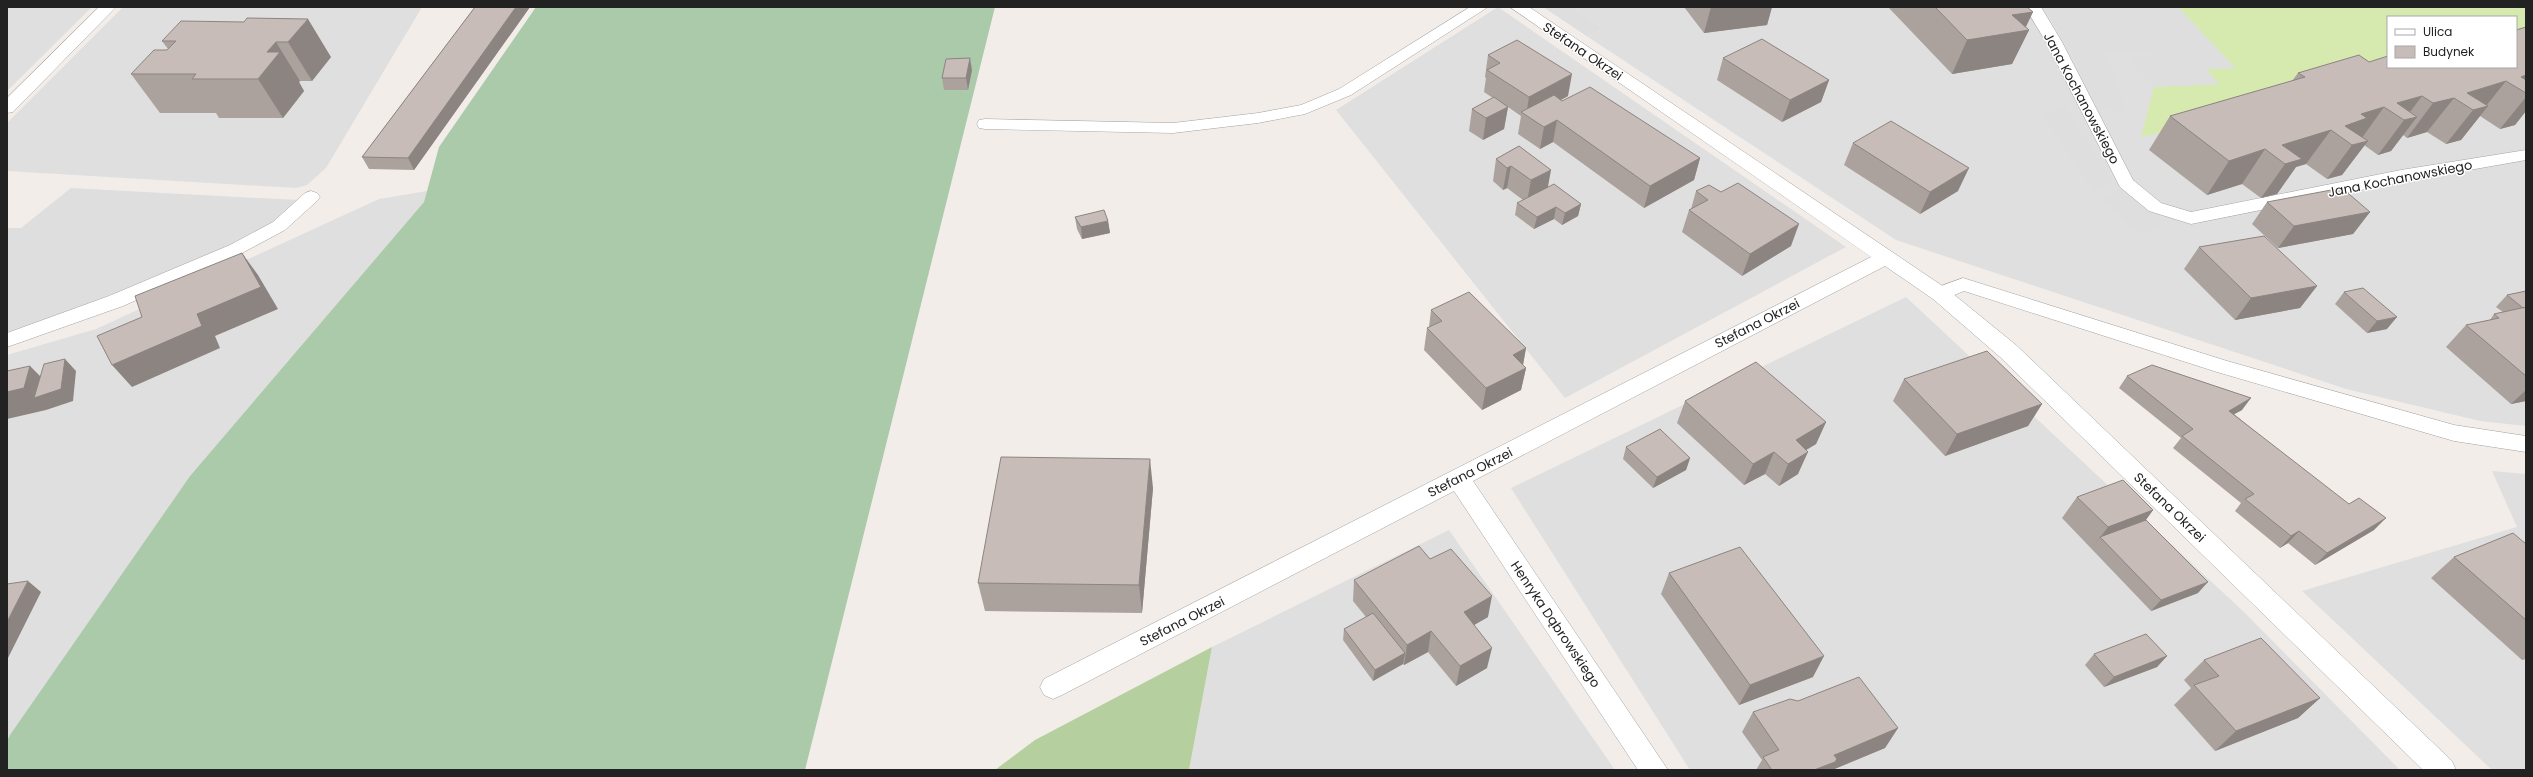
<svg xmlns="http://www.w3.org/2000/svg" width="2533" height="777" viewBox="0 0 2533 777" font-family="Poppins,sans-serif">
	<rect width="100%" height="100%" fill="#f2ede9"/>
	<path fill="#e0dfdf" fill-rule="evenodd" d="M7,7H92L7,91Z
		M123,7H422L326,168L307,185L296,188L7,171V123Z
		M1498,7L1846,247L1565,398L1336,110Z
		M1573,7H2526V426L2480,421L2346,389L1896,240L1588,37L1604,29ZM2388,17H2516V67H2388Z
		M427,191L424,202L190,476L7,741V355L96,329L379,199Z
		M1906,297L2244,612L2400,770H1690L1511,488Z
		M2492,471L2526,474V770H2492L2302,591L2517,527Z
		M1449,530L1615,770H1189L1212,647Z"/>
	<path fill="#d6eab0" d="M2178,7H2526V49L2516,51V17H2388V67H2446L2141,137L2154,87L2218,84L2206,69L2235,68Z"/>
	<path fill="#b5d09e" d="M1212,647L1189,770H995L1035,740Z"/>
	<path fill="#aacaaa" d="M536,7H995L805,770H7V741L10,735L190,476L424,202L439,147Z"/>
	<path fill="#dedede" d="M1543,7H1573L1604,29L1588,37Z
		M2044,7H2178L2235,68L2206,69L2219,84L2154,87L2129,57L2156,55L2147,51H2101L2113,70L2126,112L2093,108L2075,57Z
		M2064,106L2112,180L2094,192L2043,116Z
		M71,188L256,198L301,200L277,222L228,249L7,335V228H21Z
		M2122,188L2165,224L2141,234L2102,201Z"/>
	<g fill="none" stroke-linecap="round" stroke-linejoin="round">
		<g stroke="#a3a3a3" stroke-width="1">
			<path id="service" d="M1470,7H1488L1351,95L1305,114L1258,123L1173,133L985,129L979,128L977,124L979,120L985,119L1173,123L1258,113L1301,105L1339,89Z
				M2025,7H2041L2062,42L2133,180L2161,203L2191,212L2401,170L2526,150V160L2401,182L2191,224L2149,211L2120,187L2046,42Z
				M311,191L317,193L320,197L317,201L285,230L242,253L123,306L7,347V333L109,296L230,245L273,222L305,193Z
				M1963,278L2227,361L2454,425L2526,436V452L2454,441L2217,372L1964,291L1940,301L1933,299L1931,294L1933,289Z"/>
		</g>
		<g stroke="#a3a3a3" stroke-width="1">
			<path id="minor" d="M99,7H116L13,112L7,113V98Z
				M1510,7H1529L1947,289L2016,345L2452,761L2456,770H2423L2000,357L1933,299L1885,266L1473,481L1668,770H1638L1454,491L1062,695L1053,699L1044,695L1040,687L1044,679L1871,257Z"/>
		</g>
		<use href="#service" fill="#fff" fill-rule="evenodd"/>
		<use href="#minor" fill="#fff" fill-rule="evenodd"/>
	</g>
	<path fill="#aba29e" d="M475,7H530L414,170L369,169L362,157Z
		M1684,7H1772L1767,25L1704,33Z
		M1888,7H2027L2025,28L2029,30L2012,64L1952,74Z
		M244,22L331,57L312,81H300L299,82L304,91L283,118H219L216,113H160L131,74L167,50L168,49L162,41Z
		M2526,27V111L2515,125L2500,129L2480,116L2461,140L2446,144L2427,132L2407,138L2403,135L2391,151L2378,155L2364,145L2342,175L2327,179L2306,164L2296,167L2277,194L2261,198L2242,184L2207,195L2149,150L2170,116L2292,81L2298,73L2369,62L2388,67Z
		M1488,55L1568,96L1561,100L1562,101L1700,158L1694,180L1644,208L1553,142L1540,149L1518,134L1521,116L1508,107L1504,129L1483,140L1469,131L1472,109L1493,98L1484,92L1486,78L1485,77Z
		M1723,58L1829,80L1821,102L1782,122L1717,80Z
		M972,70L968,90H944L942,78Z
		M1853,143L1958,191L1920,214L1844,165Z
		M1519,146L1548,187L1581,204L1578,216L1562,225L1554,219L1534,229L1515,215L1517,203L1523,200L1507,188L1503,190L1493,181L1496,159Z
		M1696,191L1791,246L1742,276L1682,232L1689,210L1691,209Z
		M2267,202L2370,212L2353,234L2278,248L2252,224Z
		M1075,217L1108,221L1110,233L1082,239L1077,229Z
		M2199,247L2317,286L2300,308L2235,320L2184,269Z
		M2526,291V401L2511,404L2446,347L2466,325L2490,320L2494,314L2503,312L2496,307L2507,295Z
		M2344,292L2387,329L2367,333L2335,304Z
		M1431,310L1526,348L1523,365L1526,368L1521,390L1482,410L1424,350L1427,328L1429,327Z
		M2127,376L2242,410L2234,414L2374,530L2315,565L2288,543L2280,548L2235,511L2241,503L2173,448L2181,438L2119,388Z
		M1904,379L2042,404L2028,426L1945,456L1893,401Z
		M1685,401L1826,422L1816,444L1806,450L1798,474L1779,486L1765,474L1744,485L1677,423Z
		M1626,447L1690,458L1686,470L1653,488L1623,459Z
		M1153,488L1142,613L985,611L978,583Z
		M2077,497L2153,510L2146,520L2198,593L2151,611L2062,518Z
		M2526,544V659L2522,660L2431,578L2454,557Z
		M1669,573L1813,677L1739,705L1661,594Z
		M1354,580L1488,617L1474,625L1487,668L1456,686L1428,652L1404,665L1403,664L1373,681L1343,640L1344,629L1366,617L1353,601Z
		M2094,654L2167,656L2157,667L2104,687L2085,665Z
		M2204,660L2320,698L2298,718L2215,751L2174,705L2191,688L2184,680Z
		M1753,712L1898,728L1885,748L1832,770H1756L1762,760L1742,732Z"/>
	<path fill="#8b8481" d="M516,7H530L414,170L408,158Z
		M1711,7H1772L1767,25L1704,33Z
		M2033,12L2024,31L2029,30L2012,64L1952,74L1967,40L2012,15Z
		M308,19L331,57L312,81L288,42Z
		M276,42L300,81L299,82L304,91L283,118L258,79L267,52Z
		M970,58L972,70L968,90L966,78Z
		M1572,74L1568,96L1529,117L1526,115L1529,97Z
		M2526,75V90L2521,77Z
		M1829,80L1821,102L1782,122L1790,100Z
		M2506,81L2486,106H2488L2461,140L2446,144L2473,110L2467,93Z
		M2422,96L2404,120L2397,103Z
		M2526,97V111L2515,125L2500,129Z
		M2454,98L2427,132L2407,138L2433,103Z
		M1508,107L1504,129L1483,140L1486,118Z
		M2384,107L2359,142L2345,126L2361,114Z
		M2417,117L2391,151L2378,155L2404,120Z
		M1557,120L1553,142L1540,149L1544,127Z
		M2331,130L2306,164L2296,167L2277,194L2261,198L2285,164L2282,145Z
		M2368,141L2342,175L2327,179L2352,145Z
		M2265,149L2242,184L2207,195L2229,161Z
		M1700,158L1694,180L1644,208L1650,186Z
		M1511,166L1507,188L1503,190L1507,168Z
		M1969,168L1958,191L1920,214L1930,192Z
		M1551,170L1547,192L1527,202L1531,180Z
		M1581,204L1578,216L1562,225L1565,213Z
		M1556,207L1554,219L1534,229L1537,217Z
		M2370,212L2353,234L2278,248L2294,226Z
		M1108,221L1110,233L1082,239L1081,227Z
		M1799,224L1791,246L1742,276L1750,254Z
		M242,253L258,275L278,309L215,336L220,348L132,387L112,365L197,314Z
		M2317,286L2300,308L2235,320L2251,298Z
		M2397,317L2387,329L2367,333L2377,321Z
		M1526,348L1522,370L1526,368L1521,390L1482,410L1486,388L1513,355Z
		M65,359L76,371L73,401L46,410L7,419V392L30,366L52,388Z
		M2526,390V401L2511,404Z
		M2251,398L2242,410L2220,422L2229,411Z
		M2042,404L2028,426L1945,456L1957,434Z
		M1826,422L1816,444L1786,462L1796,440Z
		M1774,452L1765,474L1744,485L1753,464Z
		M1808,452L1798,474L1779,486L1788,464Z
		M1690,458L1686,470L1653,488L1657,477Z
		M1150,459L1153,488L1142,613L1139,585Z
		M2153,510L2137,532L2100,537L2092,548L2108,527Z
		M2386,518L2374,530L2315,565L2327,553Z
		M2299,531L2288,543L2280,548L2291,536Z
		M28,581L41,592L8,658L7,659V622Z
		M2208,582L2198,593L2151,611L2161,600Z
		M1492,596L1488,617L1460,633L1464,612Z
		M1431,631L1428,652L1404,665L1407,645Z
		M1492,648L1487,668L1456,686L1460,666Z
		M1405,653L1403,664L1373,681L1375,670Z
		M1824,656L1813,677L1739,705L1750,685Z
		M2167,656L2157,667L2104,687L2114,677Z
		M2320,698L2298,718L2215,751L2236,731Z
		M1898,728L1885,748L1832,770H1814L1837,754Z"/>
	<path fill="#c7bcb8" stroke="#8b8481" d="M475,7H516L408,158L362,157Z
		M1935,7H2027L2033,12L2012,15L2029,30L1967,40Z
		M247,18L308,19L288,42H276L267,52H280L258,79H192L196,74H131L154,50H167L176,41H162L181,21L244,22Z
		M2526,27V75L2521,77L2526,80V93L2506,81L2467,93L2488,106L2473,110L2454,98L2433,103L2422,96L2397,103L2417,117L2404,120L2384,107L2361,114L2367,118L2345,126L2368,141L2352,145L2331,130L2282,145L2302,159L2285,164L2265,149L2229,161L2170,116L2305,77L2298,73L2359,55L2369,62L2388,56V67H2516V30Z
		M1762,39L1829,80L1790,100L1723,58Z
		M1517,40L1572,74L1529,97L1487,70L1500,63L1488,55Z
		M970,58L966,78H942L946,59Z
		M1590,87L1700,158L1650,186L1557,120L1544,127L1521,112L1554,95L1562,101Z
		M1494,97L1508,107L1486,118L1472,109Z
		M1891,121L1969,168L1930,192L1853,143Z
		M1519,146L1551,170L1531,180L1511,166L1507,168L1496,159Z
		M1738,183L1799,224L1750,254L1689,210L1708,200L1696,191L1709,185L1721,192Z
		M1554,184L1581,204L1565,213L1556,207L1537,217L1517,203Z
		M2342,188L2370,212L2294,226L2267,202Z
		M1104,210L1108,221L1081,227L1075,217Z
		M2264,236L2317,286L2251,298L2199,247Z
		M242,253L261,287L197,314L202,326L112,365L97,336L142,317L135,296Z
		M2363,288L2397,317L2377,321L2344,292Z
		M2526,291V307L2523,308L2507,295Z
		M1469,292L1526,348L1513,355L1526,368L1486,388L1427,328L1442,321L1431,310Z
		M2526,307V376L2466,325L2499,318L2494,314Z
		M1987,351L2042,404L1957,434L1904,379Z
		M65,359L61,389L34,398L44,364Z
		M1756,362L1826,422L1796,440L1808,452L1788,464L1774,452L1753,464L1685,401Z
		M2152,365L2251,398L2229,411L2349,504L2359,498L2386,518L2327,553L2299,531L2291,536L2245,499L2254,494L2182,436L2193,429L2127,376Z
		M30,366L24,388L7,392V371Z
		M1660,429L1690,458L1657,477L1626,447Z
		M1001,457L1150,459L1139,585L978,583Z
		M2123,480L2153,510L2108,527L2077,497Z
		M2146,520L2208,582L2161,600L2100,537Z
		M2513,533L2526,544V620L2454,557Z
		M1419,546L1430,559L1451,549L1492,596L1464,612L1492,648L1460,666L1431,631L1407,645L1354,580Z
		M1740,547L1824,656L1750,685L1669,573Z
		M28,581L7,622V584Z
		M1373,613L1405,653L1375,670L1344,629Z
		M2146,634L2167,656L2114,677L2094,654Z
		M2261,638L2320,698L2236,731L2194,685L2219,676L2204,660Z
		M1859,677L1898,728L1837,754L1834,755L1837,759L1835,762L1814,770H1772L1763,757L1779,750L1753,712L1790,699L1798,701Z"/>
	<g text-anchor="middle" stroke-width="3" stroke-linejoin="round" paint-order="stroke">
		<g font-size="13" fill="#222" stroke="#fff">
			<text transform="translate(1583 51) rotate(34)" y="5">Stefana Okrzei</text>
			<text transform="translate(2082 98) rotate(62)" y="5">Jana Kochanowskiego</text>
			<text transform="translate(2400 178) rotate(-11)" y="5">Jana Kochanowskiego</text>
			<text transform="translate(1757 323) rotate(-27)" y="5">Stefana Okrzei</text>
			<text transform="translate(1470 472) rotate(-27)" y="5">Stefana Okrzei</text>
			<text transform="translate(2170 507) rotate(44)" y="5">Stefana Okrzei</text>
			<text transform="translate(1182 621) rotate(-27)" y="5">Stefana Okrzei</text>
			<text transform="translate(1556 624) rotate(56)" y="5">Henryka Dąbrowskiego</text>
		</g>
	</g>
	<rect width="2533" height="777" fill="none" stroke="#222222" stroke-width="16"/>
	<rect x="2387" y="16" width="130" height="52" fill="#ffffff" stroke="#a7a7a7"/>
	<rect x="2395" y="29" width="20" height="6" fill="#ffffff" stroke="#a7a7a7"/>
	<text x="2423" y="36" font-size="12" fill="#222222">Ulica</text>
	<rect x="2395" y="46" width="20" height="12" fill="#c7bcb8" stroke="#a7a7a7"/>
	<text x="2423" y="56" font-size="12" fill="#222222">Budynek</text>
</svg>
